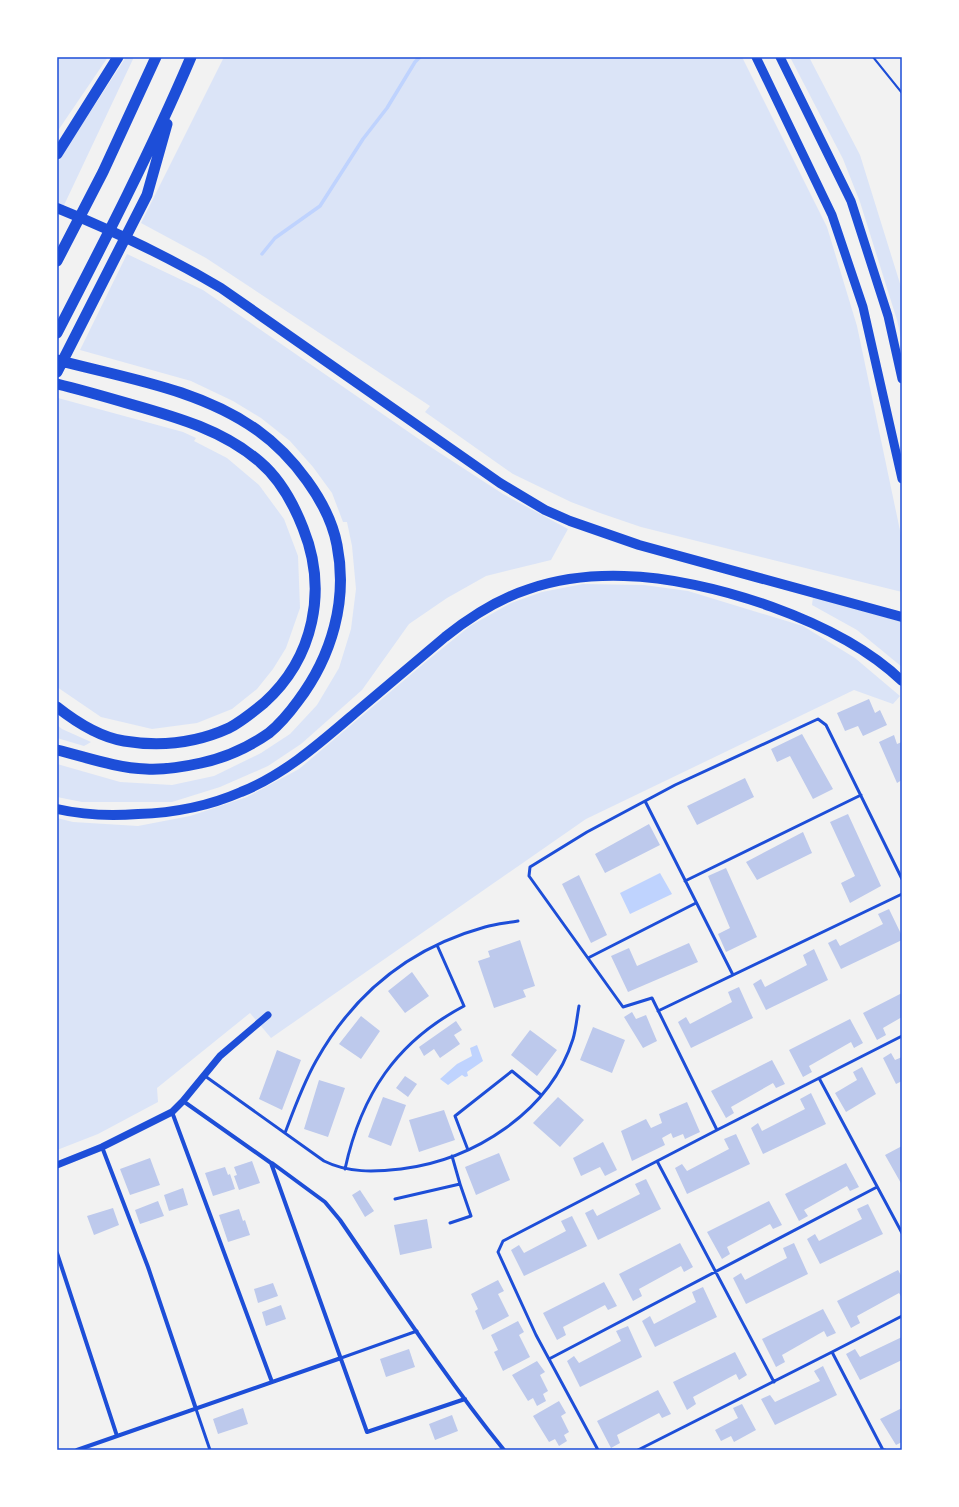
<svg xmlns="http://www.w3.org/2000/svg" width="959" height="1507" viewBox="0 0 959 1507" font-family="'Roboto Condensed',sans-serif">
	<rect width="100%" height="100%" fill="#f2f2f2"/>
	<path fill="#dbe4f7" d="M57,57H108L57,132Z
		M126,57H134L57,220V163Z
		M224,57H742L827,227L857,326L902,540V592L641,527L600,513L571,502L513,474L425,412L430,406L206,258L141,223Z
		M790,57H809L860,155L902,290V342L897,320L860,202L843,159Z
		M127,254L203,290L426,444L503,494L568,529L551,560L486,576L447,598L409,624L362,690L301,744L268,766L220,787L172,802H82L57,797V764L120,782L172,785L214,776L261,753L290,734L317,705L339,668L351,629L356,589L352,546L347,522H343L332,493L313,467L290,441L261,418L233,401L191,381L80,350Z
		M58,398L183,432L196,438L194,441L227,458L259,485L284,519L298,556L300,608L286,648L273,669L257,689L232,709L197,723L152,729L101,717L57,687Z
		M583,584L644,585L688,591L803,626L855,658L900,696L893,704L854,690L586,819L271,1038L250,1013L157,1088L158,1102L98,1134L57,1150V818L73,822L138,826L190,816L247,797L299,769L428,660L470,626L511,603L542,592Z
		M813,597L902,622V667L857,630L812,605Z
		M57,725L62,729L91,742L84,746L57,738Z"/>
	<path fill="#bfd3fe" d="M660,873L672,894L630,914L620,893Z
		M477,1045L483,1061L467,1072L468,1076L465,1077L462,1075L448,1085L440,1079L457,1064L472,1056L470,1048Z"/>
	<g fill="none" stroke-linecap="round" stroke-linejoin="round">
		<path stroke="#bfd3fe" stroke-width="3.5" d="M262,254L275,238L320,206L363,139L387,108L415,62L420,57"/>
	</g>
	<path fill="#bdc9ec" d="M869,699L875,713L880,710L887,725L863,736L858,726L845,731L837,713Z
		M802,734L833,789L813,799L790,756L777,762L771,749Z
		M894,735L897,744L902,742V780L897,783L879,742Z
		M745,778L754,797L697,825L687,806Z
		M848,814L881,886L850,903L841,883L855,876L830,822Z
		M649,824L660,845L605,873L595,854Z
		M803,832L812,853L757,880L746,862Z
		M726,868L757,937L726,952L718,934L730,928L708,876Z
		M579,875L607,935L591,943L562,884Z
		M889,909L902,936V940L841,969L828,943L836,939L840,946L883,924L878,914Z
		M520,940L535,986L523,990L526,997L494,1008L478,961L490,957L488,951Z
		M689,943L698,962L628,992L611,956L629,948L637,966Z
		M814,949L828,980L766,1010L753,984L761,979L765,987L807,965L803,955Z
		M412,972L429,996L405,1013L388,991Z
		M739,987L753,1018L691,1048L678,1022L686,1017L690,1024L732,1002L728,992Z
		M902,993V1017L883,1028L886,1035L877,1040L863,1013Z
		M632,1012L636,1019L646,1015L657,1041L643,1048L624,1017Z
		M361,1016L380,1031L361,1059L339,1044Z
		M850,1019L863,1043L854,1048L851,1042L809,1066L812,1072L803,1077L789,1050Z
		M456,1021L462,1030L454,1035L460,1044L440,1058L434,1049L424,1056L419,1047Z
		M593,1027L625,1040L612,1073L580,1060Z
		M530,1030L557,1050L537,1076L511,1055Z
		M277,1050L301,1060L282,1110L259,1099Z
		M891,1053L895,1060L902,1057V1081L896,1084L883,1058Z
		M772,1060L785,1084L776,1088L773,1083L731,1107L734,1113L726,1118L711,1091Z
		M862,1067L876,1094L846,1112L835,1093L857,1080L853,1072Z
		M405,1076L417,1084L408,1097L396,1088Z
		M319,1080L345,1088L328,1137L304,1129Z
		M811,1093L826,1124L763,1154L751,1128L758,1123L762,1131L805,1109L800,1099Z
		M383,1097L406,1105L391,1146L368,1137Z
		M558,1097L584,1120L560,1147L533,1123Z
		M687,1102L700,1132L685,1139L683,1134L673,1138L671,1133L662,1138L665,1145L632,1161L621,1131L646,1119L651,1128L662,1123L659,1114Z
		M444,1110L455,1140L419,1152L409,1120Z
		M736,1134L750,1164L687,1194L675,1168L682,1164L687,1171L729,1149L724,1139Z
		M603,1142L617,1170L605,1176L600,1167L581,1176L573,1158Z
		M902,1146V1185L885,1155Z
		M499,1153L510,1180L476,1195L465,1167Z
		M150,1158L160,1185L130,1195L120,1169Z
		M252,1161L260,1183L239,1190L234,1176L237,1175L234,1167Z
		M846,1163L859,1187L850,1191L847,1186L804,1210L808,1216L799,1221L785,1194Z
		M225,1167L228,1175L230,1174L235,1189L213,1196L205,1173Z
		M646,1179L661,1209L598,1240L585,1213L593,1209L597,1216L640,1194L635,1184Z
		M183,1188L188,1205L169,1211L164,1195Z
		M360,1190L374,1211L365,1217L352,1195Z
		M158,1201L164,1216L140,1224L135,1210Z
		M769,1201L782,1225L773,1229L770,1224L727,1247L730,1254L722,1259L707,1232Z
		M868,1204L883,1234L820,1264L807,1239L815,1234L819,1241L862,1219L857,1209Z
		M113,1208L119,1225L94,1235L87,1216Z
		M239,1209L243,1221L245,1220L250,1235L228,1242L219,1215Z
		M572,1216L587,1246L524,1276L511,1250L519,1245L524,1253L566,1231L561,1221Z
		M427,1219L432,1248L400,1255L394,1225Z
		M680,1243L693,1267L684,1272L681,1266L639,1289L642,1296L633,1301L619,1274Z
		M794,1243L808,1274L746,1304L733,1278L741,1273L745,1280L787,1258L783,1248Z
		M898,1270L902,1277V1298L899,1293L857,1316L860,1323L851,1328L837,1301Z
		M498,1280L504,1291L498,1294L509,1316L483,1330L475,1311L478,1309L471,1294Z
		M604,1282L617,1306L608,1310L605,1305L563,1327L566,1335L557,1340L543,1313Z
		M273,1283L278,1296L258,1303L254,1289Z
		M703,1287L717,1317L655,1347L642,1321L650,1316L654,1324L696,1302L692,1292Z
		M281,1305L286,1319L266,1326L262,1312Z
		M823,1309L836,1333L827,1337L824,1331L782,1355L785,1362L776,1367L762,1339Z
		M518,1321L524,1332L519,1335L530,1357L503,1371L494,1352L498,1350L491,1335Z
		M628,1326L642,1357L580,1387L567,1361L574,1356L579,1363L621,1341L616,1331Z
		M902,1337V1360L860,1380L846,1354L855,1349L860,1357Z
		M409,1349L415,1367L386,1377L380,1359Z
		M735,1352L747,1375L739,1380L736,1374L693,1397L696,1404L687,1410L673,1382Z
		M537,1361L545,1372L540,1375L548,1391L543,1394L546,1401L537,1406L533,1398L528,1401L512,1375Z
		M823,1366L837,1395L775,1425L761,1399L770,1395L775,1402L820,1381L814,1371Z
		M658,1390L671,1414L662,1418L659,1413L617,1435L620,1443L611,1448L597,1421Z
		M559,1401L566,1413L561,1416L569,1432L564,1435L567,1441L559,1446L555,1439L549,1442L533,1416Z
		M742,1404L756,1430L734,1442L731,1436L721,1441L715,1430L738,1418L733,1408Z
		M243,1408L248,1424L218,1434L213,1419Z
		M902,1408V1442L896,1445L880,1419Z
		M452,1415L458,1431L435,1440L429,1424Z"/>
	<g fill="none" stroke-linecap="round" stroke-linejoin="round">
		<path stroke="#1d4ed8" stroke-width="2" d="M873,57L902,93"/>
		<path stroke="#1d4ed8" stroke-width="3" d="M645,801L733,975
			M685,881L861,795
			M588,958L696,903
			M658,1011L902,894
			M205,1076L324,1161C348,1173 374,1172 401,1169C474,1160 550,1112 573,1039C576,1029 577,1017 579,1006
			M819,1078L902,1233
			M717,1130L902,1036
			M285,1133C294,1109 303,1084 316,1061C354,993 409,948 485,927C495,924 507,923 518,921
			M468,1150L455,1116L512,1071L541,1095
			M657,1161L774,1382
			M345,1169C361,1095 396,1042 464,1006L437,945
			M395,1199L460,1184L452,1156
			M450,1223L471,1216L460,1184
			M832,1352L902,1316
			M341,1358L417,1331
			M549,1359L877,1187
			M196,1409L210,1450
			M598,1450L536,1335L498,1252L503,1241L717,1130L652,998L623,1007L529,876L530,867L587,832L675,785L818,719L826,725L902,879
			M638,1450L832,1352L883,1450H885"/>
		<path stroke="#1d4ed8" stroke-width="4" d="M183,1101L271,1163L367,1432L465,1399
			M172,1112L272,1382
			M102,1147L148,1267L196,1409
			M272,1163L325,1202L340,1220C393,1297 445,1377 504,1450
			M57,1253L117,1436
			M77,1450L341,1358"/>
		<path stroke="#1d4ed8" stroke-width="7" d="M57,1165L102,1147L172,1112L183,1101L220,1056L268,1015"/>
		<path stroke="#1d4ed8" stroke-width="9" d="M756,57L832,215L863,307L902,479
			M780,57L851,201L888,316L902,379"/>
		<path stroke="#1d4ed8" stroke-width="10" d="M57,208C114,231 169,257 221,288L500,483L545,510L570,521L639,545L902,617
			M57,809C83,815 111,816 138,814C173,813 209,806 241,792C284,775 320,743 355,713C385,688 415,662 445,637C470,617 498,599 529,589C558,579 593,575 624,576C709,578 840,621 902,681"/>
		<path stroke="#1d4ed8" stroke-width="11" d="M57,154L118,57
			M57,261L103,172L156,57
			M57,333C104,242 151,151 191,57
			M57,360C125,378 199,389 257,430C292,455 329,502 337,545C348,600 332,656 298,701C290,712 280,724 269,733C249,747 224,758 201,763C183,767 163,770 146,769C116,768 86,757 57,750
			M57,372L147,195L167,124
			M57,384C82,390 106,397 130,404C176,417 223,430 260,462C280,479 294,505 303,528C328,590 314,658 264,703C253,712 242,721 229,728C196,743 160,747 124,741C99,737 76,722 57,707"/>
	</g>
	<rect width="959" height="1507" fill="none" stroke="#ffffff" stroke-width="116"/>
	<rect x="58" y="58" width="843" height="1391" fill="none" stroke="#1d4ed8" stroke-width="1.5"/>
</svg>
